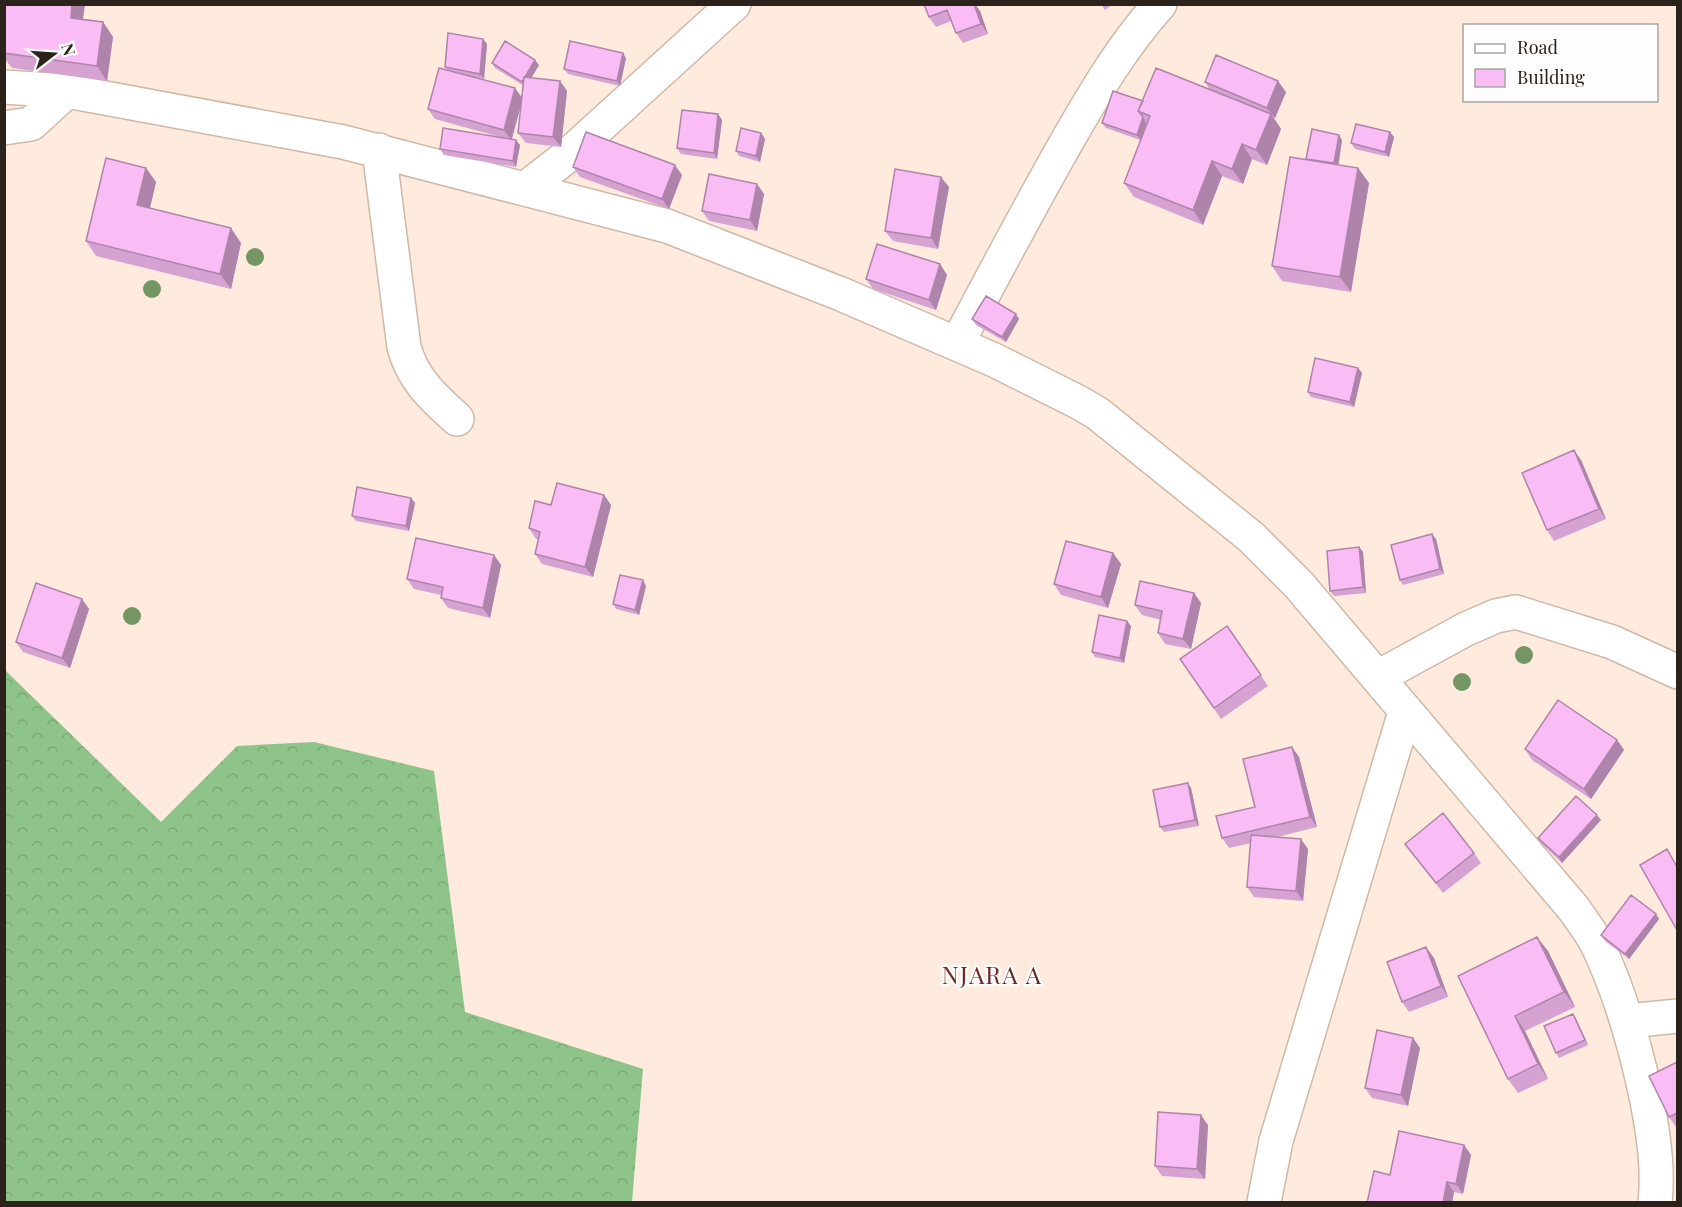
<svg xmlns="http://www.w3.org/2000/svg" width="1682" height="1207" viewBox="0 0 1682 1207" font-family="'Playfair Display',serif">
	<defs>
		<pattern id="forest-crowns" width="20" height="18" patternUnits="userSpaceOnUse" patternTransform="scale(1.5)"><rect width="20" height="18" fill="#8ec489"/><path d="M2 6a3 3 0 1 1 6 0M12 15a3 3 0 1 1 6 0" fill="none" stroke="#7ba876"/></pattern>
	</defs>
	<rect width="100%" height="100%" fill="#ffebde"/>
	<path fill="url(#forest-crowns)" d="M4,669L161,822L237,746L314,742L434,771L465,1012L643,1069L632,1202H5Z"/>
	<g fill="none" stroke-linecap="round" stroke-linejoin="round">
		<g stroke="#cfb8a8" stroke-width="36">
			<path id="minor" d="M4,87L67,91L343,142L667,226L841,294L994,360L1078,402L1097,413L1251,537L1299,585L1574,909C1582,921 1591,932 1597,944C1627,1006 1663,1134 1655,1202
				M4,128L31,124L67,91
				M379,150L404,347C413,380 433,397 457,419
				M526,188L566,157L734,4
				M957,344C994,274 1031,204 1070,136C1097,89 1124,44 1160,4
				M1378,677L1466,629L1496,616L1516,612L1612,642L1678,672
				M1627,1021L1678,1016
				M1264,1202L1276,1141L1405,712"/>
		</g>
		<use href="#minor" stroke="#fff" stroke-width="33"/>
	</g>
	<g fill="#739664">
		<circle cx="255" cy="257" r="9"/>
		<circle cx="152" cy="289" r="9"/>
		<circle cx="132" cy="616" r="9"/>
		<circle cx="1524" cy="655" r="9"/>
		<circle cx="1462" cy="682" r="9"/>
	</g>
	<path fill="#d6a2d2" d="M4,4H85L83,19L103,22L113,37L107,81L12,68L4,58Z
		M924,4L980,11L988,34L963,43L956,33L951,21L936,27L929,17Z
		M1101,4H1113L1105,10Z
		M483,39L487,44L484,79L473,77L522,98L524,86L495,68L492,63L539,65L531,78L560,81L567,91L561,147L526,143L518,133L522,101L512,140L520,145L516,167L444,155L440,149L507,139L435,119L428,109L447,70L445,67Z
		M626,58L620,86L568,74L564,69Z
		M1205,82L1286,92L1275,118H1274L1281,129L1267,165L1252,159L1243,184L1222,176L1203,225L1134,197L1124,183L1140,140L1106,128L1102,123L1143,101L1210,90Z
		M718,114L722,120L717,159L681,154L677,148Z
		M761,133L765,139L760,162L739,156L736,151Z
		M1339,135L1342,140L1338,165L1358,168L1369,183L1351,292L1282,281L1272,266L1307,160L1306,159Z
		M1394,137L1389,157L1355,149L1351,143Z
		M573,167L682,175L669,209L580,177Z
		M146,168L156,182L150,208L241,243L231,289L96,256L86,241Z
		M757,184L764,194L757,231L709,221L702,211Z
		M949,187L938,249L893,241L885,231Z
		M940,264L947,275L936,310L873,289L866,279Z
		M972,319H1019L1006,342L976,325Z
		M1358,368L1362,373L1354,407L1311,397L1308,392Z
		M1581,460L1606,519L1554,541L1547,530Z
		M604,495L611,505L593,577L542,564L535,554L538,539H536L529,528L551,505Z
		M411,498L415,503L409,531L356,521L352,516Z
		M1436,539L1444,574L1403,585L1400,580Z
		M1359,547L1363,552L1366,593L1334,596L1330,591Z
		M1113,553L1121,564L1108,608L1061,595L1054,584Z
		M494,555L501,565L490,618L448,608L441,598V595L414,589L407,579Z
		M646,586L639,615L616,609L613,604Z
		M1194,593L1201,603L1191,649L1165,644L1158,633L1161,620L1142,615L1135,605Z
		M82,599L89,609L70,668L23,652L16,642Z
		M1131,626L1124,663L1095,657L1092,652Z
		M1227,626L1268,686L1221,719L1180,659Z
		M1617,740L1624,750L1591,799L1532,760L1525,749Z
		M1292,747L1299,757L1317,827L1277,837L1308,849L1303,901L1254,897L1247,887L1251,843L1229,848L1222,838L1255,807Z
		M1191,788L1199,826L1164,832L1160,827Z
		M1601,820L1562,863L1541,843L1538,838Z
		M1405,844L1474,853L1481,863L1443,893Z
		M1656,914L1659,919L1629,959L1605,941L1601,935Z
		M1548,951L1575,1007L1525,1031L1548,1079L1518,1093L1508,1079L1458,976Z
		M1434,958L1448,997L1409,1012L1402,1002Z
		M1573,1014L1576,1019L1588,1045L1559,1058L1556,1053Z
		M1413,1038L1420,1048L1408,1106L1372,1098L1365,1088Z
		M1677,1062V1127H1676L1669,1117Z
		M1208,1125L1205,1179L1162,1176L1155,1166Z
		M1464,1145L1471,1155L1463,1194L1454,1192L1452,1203H1367L1390,1175Z"/>
	<path fill="#ae84ab" d="M72,4H85L81,32L71,18Z
		M974,4H975L980,11L988,34L981,24Z
		M103,22L113,37L107,81L97,66Z
		M483,39L487,44L484,79L480,74Z
		M623,53L626,58L620,86L617,81Z
		M535,60L539,65L526,87L522,82Z
		M560,81L567,91L561,147L553,137Z
		M1278,81L1286,92L1275,118L1267,108Z
		M515,88L523,99L511,140L504,130Z
		M718,114L722,120L717,159L714,153Z
		M1271,114L1281,129L1267,165L1256,150Z
		M1143,117L1146,123L1141,140L1137,135Z
		M1390,132L1394,137L1389,157L1385,152Z
		M761,133L765,139L760,162L756,156Z
		M1339,135L1342,140L1338,169L1334,163Z
		M516,140L520,145L516,167L513,161Z
		M1242,144L1252,159L1243,184L1232,169Z
		M1212,161L1222,176L1203,225L1193,210Z
		M675,165L682,175L669,209L662,199Z
		M146,168L156,182L147,220L137,205Z
		M1358,168L1369,183L1351,292L1340,277Z
		M941,177L949,187L938,249L931,238Z
		M757,184L764,194L757,231L750,220Z
		M231,228L241,243L231,289L220,274Z
		M940,264L947,275L936,310L929,300Z
		M1016,314L1019,319L1006,342L1002,337Z
		M1358,368L1362,373L1354,407L1350,402Z
		M1574,450L1581,460L1606,519L1599,509Z
		M604,495L611,505L593,577L585,567Z
		M411,498L415,503L409,531L406,526Z
		M1432,534L1436,539L1444,574L1440,569Z
		M1359,547L1363,552L1366,593L1363,587Z
		M1113,553L1121,564L1108,608L1101,597Z
		M494,555L501,565L490,618L483,608Z
		M643,580L646,586L639,615L635,610Z
		M1194,593L1201,603L1191,649L1183,639Z
		M82,599L89,609L70,668L62,658Z
		M1127,621L1131,626L1124,663L1120,658Z
		M1617,740L1624,750L1591,799L1584,789Z
		M1292,747L1299,757L1317,827L1310,817Z
		M1188,783L1191,788L1199,826L1195,820Z
		M1597,815L1601,820L1562,863L1559,857Z
		M1301,839L1308,849L1303,901L1296,891Z
		M1656,914L1659,919L1629,959L1625,954Z
		M1537,937L1548,951L1575,1007L1564,992Z
		M1426,947L1434,958L1448,997L1441,986Z
		M1573,1014L1576,1019L1588,1045L1585,1040Z
		M1515,1016L1525,1031L1548,1079L1538,1064Z
		M1413,1038L1420,1048L1408,1106L1401,1095Z
		M1201,1115L1208,1125L1205,1179L1197,1169Z
		M1464,1145L1471,1155L1463,1194L1456,1184Z
		M1447,1182L1454,1192L1452,1203H1443Z"/>
	<path fill="#f9bcf4" stroke="#ae84ab" stroke-width="1.5" d="M4,4H72L71,18L103,22L97,66L4,53Z
		M924,4H974L981,24L956,33L947,10L929,17Z
		M448,33L483,39L480,74L445,67Z
		M505,41L535,60L522,82L492,63Z
		M570,41L623,53L617,81L564,69Z
		M1216,55L1278,81L1267,108L1205,82Z
		M439,68L515,88L504,130L428,109Z
		M1156,68L1271,114L1256,150L1242,144L1232,169L1212,161L1193,210L1124,183L1150,116L1138,111Z
		M524,77L560,81L553,137L518,133Z
		M1113,91L1143,101L1138,111L1143,117L1137,135L1102,123Z
		M682,110L718,114L714,153L677,148Z
		M1356,124L1390,132L1385,152L1351,143Z
		M443,128L516,140L513,161L440,149Z
		M741,128L761,133L756,156L736,151Z
		M1312,129L1339,135L1334,163L1306,159Z
		M586,132L675,165L662,199L573,167Z
		M1290,157L1358,168L1340,277L1272,266Z
		M106,158L146,168L137,205L231,228L220,274L86,241Z
		M895,169L941,177L931,238L885,231Z
		M709,174L757,184L750,220L702,211Z
		M877,244L940,264L929,300L866,279Z
		M986,296L1016,314L1002,337L972,319Z
		M1315,358L1358,368L1350,402L1308,392Z
		M1574,450L1599,509L1547,530L1522,473Z
		M557,483L604,495L585,567L535,554L540,532L529,528L535,501L551,505Z
		M357,487L411,498L406,526L352,516Z
		M1432,534L1440,569L1400,580L1391,545Z
		M416,538L494,555L483,608L441,598L443,587L407,579Z
		M1066,541L1113,553L1101,597L1054,584Z
		M1359,547L1363,587L1330,591L1327,551Z
		M620,575L643,580L635,610L613,604Z
		M1140,581L1194,593L1183,639L1158,633L1162,611L1135,605Z
		M36,583L82,599L62,658L16,642Z
		M1099,615L1127,621L1120,658L1092,652Z
		M1227,626L1261,675L1214,708L1180,659Z
		M1558,700L1617,740L1584,789L1525,749Z
		M1292,747L1310,817L1222,838L1216,816L1255,807L1243,759Z
		M1188,783L1195,820L1160,827L1153,790Z
		M1576,796L1597,815L1559,857L1538,838Z
		M1443,813L1474,853L1436,883L1405,844Z
		M1251,835L1301,839L1296,891L1247,887Z
		M1667,849L1677,867V930L1640,865Z
		M1631,895L1656,914L1625,954L1601,935Z
		M1537,937L1564,992L1515,1016L1538,1064L1508,1079L1458,976Z
		M1426,947L1441,986L1402,1002L1387,962Z
		M1573,1014L1585,1040L1556,1053L1544,1026Z
		M1377,1030L1413,1038L1401,1095L1365,1088Z
		M1677,1062V1113L1669,1117L1649,1076Z
		M1158,1112L1201,1115L1197,1169L1155,1166Z
		M1399,1131L1464,1145L1456,1184L1447,1182L1443,1203H1367L1374,1171L1390,1175Z"/>
	<g text-anchor="middle" stroke-width="4.5" stroke-linejoin="round" paint-order="stroke">
		<g font-size="24" letter-spacing="1.5" fill="#6b2621" stroke="#fdfdfd">
			<text x="992" y="984">NJARA A</text>
		</g>
	</g>
	<rect width="1682" height="1207" fill="none" stroke="#2b221c" stroke-width="12"/>
	<rect x="1463" y="24" width="195" height="78" fill="#fdfdfd" stroke="#a9a5a3" stroke-width="1.5"/>
	<rect x="1475" y="44" width="30" height="9" fill="#ffffff" stroke="#a9a5a3" stroke-width="1.5"/>
	<text x="1517" y="54" font-size="18" fill="#2b221c">Road</text>
	<rect x="1475" y="69" width="30" height="18" fill="#f9bcf4" stroke="#a9a5a3" stroke-width="1.5"/>
	<text x="1517" y="84" font-size="18" fill="#2b221c">Building</text>
	<g transform="translate(54 54) rotate(73)" stroke="#fdfdfd" stroke-width="4.5" paint-order="stroke">
	<path d="M0-4.5L10 22L0 15L-10 22Z" fill="#2b221c"/>
	<text y="-9" font-size="16" font-weight="bold" text-anchor="middle" fill="#2b221c">N</text>
	</g>
</svg>
